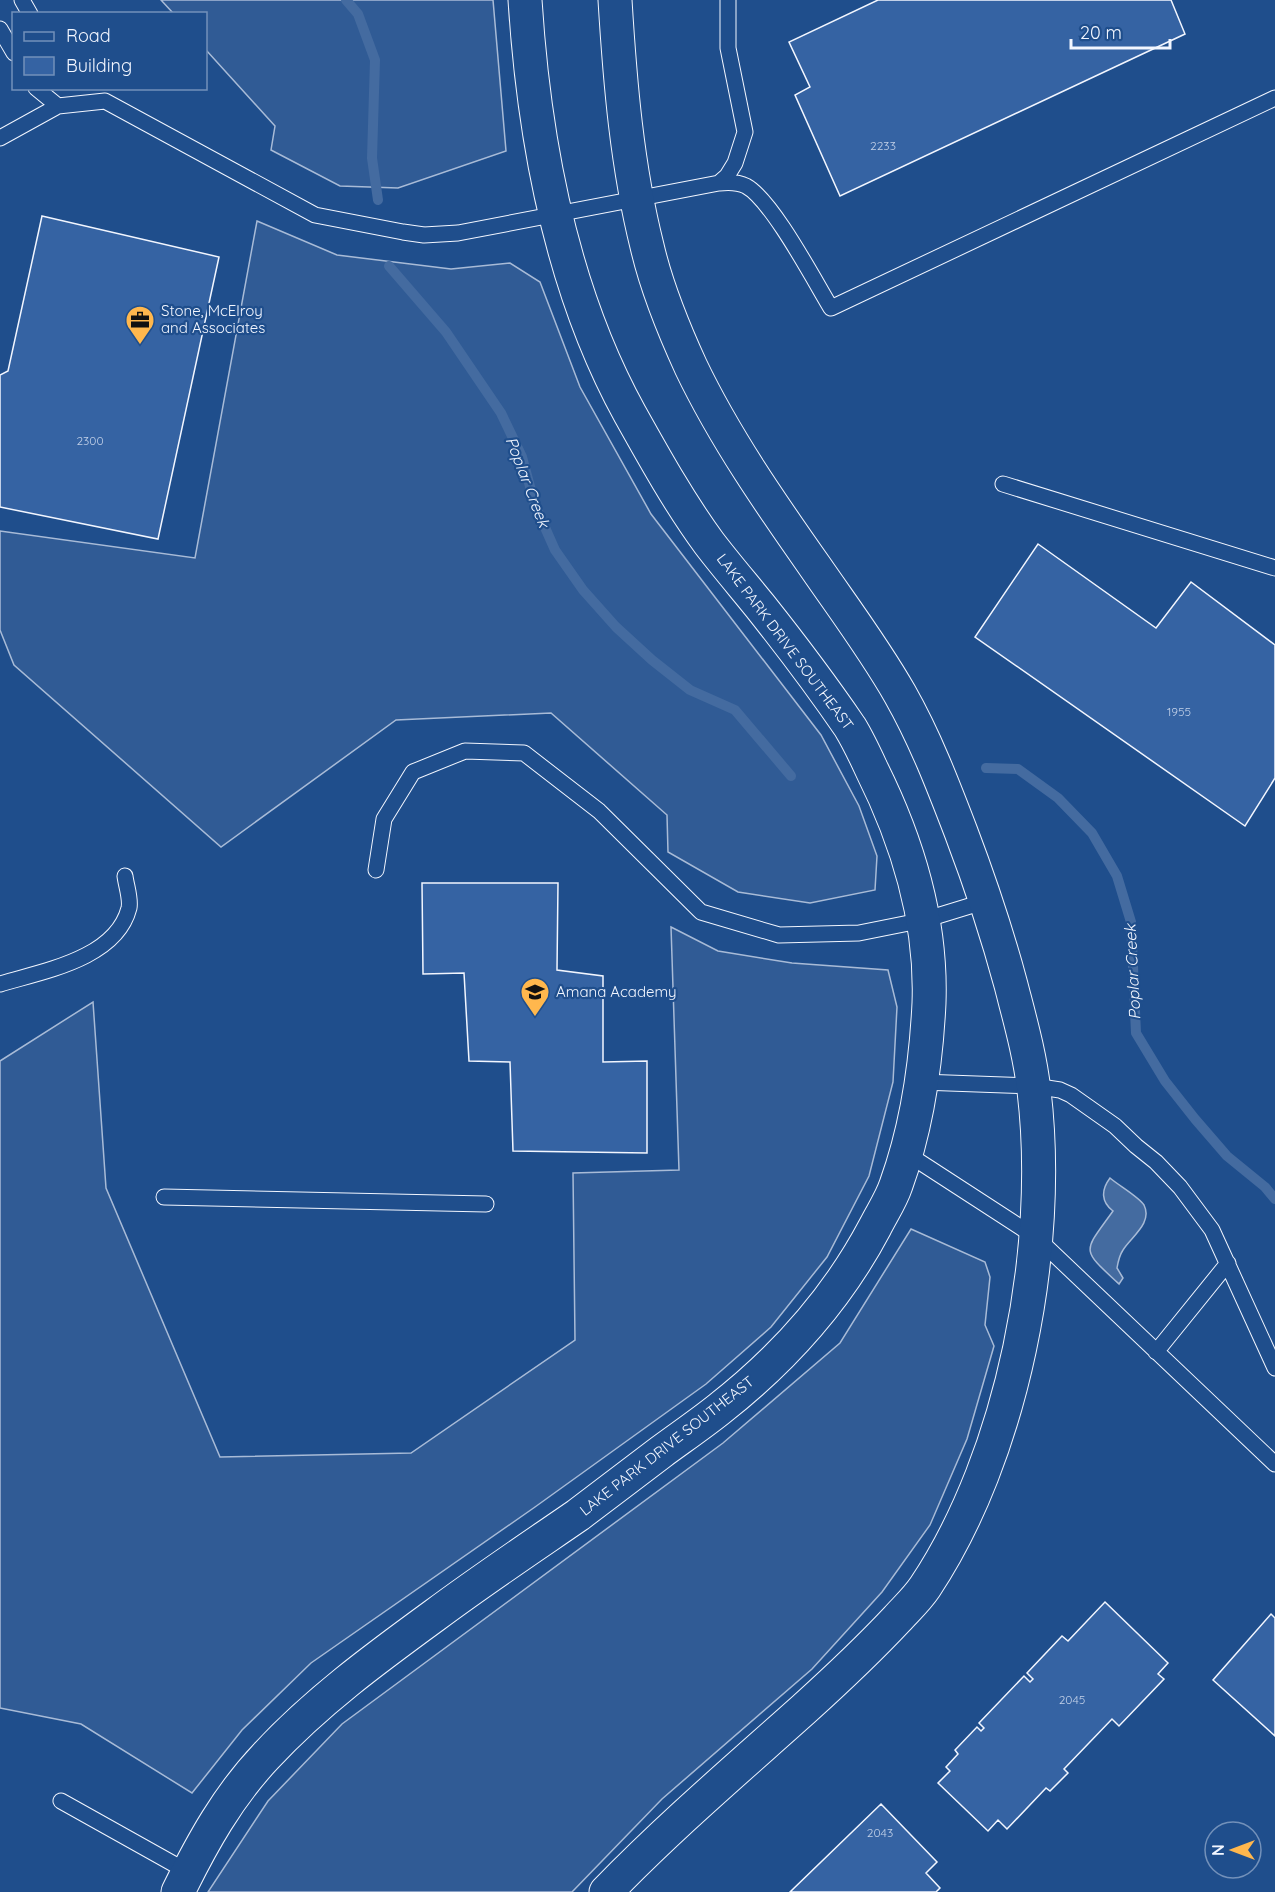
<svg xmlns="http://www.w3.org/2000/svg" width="1275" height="1892" viewBox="0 0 1275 1892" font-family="Quicksand,sans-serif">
	<rect width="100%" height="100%" fill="#1f4e8c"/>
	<path fill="#305b95" stroke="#a8bbd7" stroke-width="1.5" d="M161,0H493L506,151L398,188L340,186L271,150L275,126L206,50V14L173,13Z
		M257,221L337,255L451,269L510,263L540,282L580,387L651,514L821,735L859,806L877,856L875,890L810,903L738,892L668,852L667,815L551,713L396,720L221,847L14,665L0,630V531L195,558Z
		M671,927L718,951L792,963L888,970L897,1007L893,1082L869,1176L827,1257L771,1327L706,1384L535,1507L311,1663L242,1730L192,1793L81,1724L0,1708V1061L93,1002L106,1188L220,1457L411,1453L575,1340L573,1173L679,1170Z
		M911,1229L985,1262L990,1277L985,1325L994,1346L967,1439L930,1525L882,1592L812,1669L662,1799L572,1892H208L268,1801L342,1724L723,1443L840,1343Z"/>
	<path fill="#446ba0" stroke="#a8bbd7" stroke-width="1.5" d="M1110,1178C1118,1185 1139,1197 1144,1205C1153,1223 1131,1237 1123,1250C1119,1256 1118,1262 1117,1268L1123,1278L1119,1284C1080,1248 1083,1253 1113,1211C1101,1202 1101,1190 1110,1178Z"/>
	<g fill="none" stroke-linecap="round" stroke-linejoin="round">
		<path stroke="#446ba0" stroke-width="10" d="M346,0L358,14L375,60L372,158L378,200
			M389,266L446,332L501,413L522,457L535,505L555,550L583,590L616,627L652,660L690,690L735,710L791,776
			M986,768L1018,769L1058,798L1092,833L1117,876L1131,922L1136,1033L1165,1081L1195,1119L1227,1156L1265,1187L1275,1199"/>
	</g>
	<path fill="#3563a3" stroke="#f2f6ff" stroke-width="1.5" d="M878,0H1171L1185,34L840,196L795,95L810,87L789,42Z
		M42,216L219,257L158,539L0,507V375L8,371Z
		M1038,544L1156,628L1191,582L1275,645V778L1245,826L975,637Z
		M422,883H558L557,970L603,976V1062L647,1061V1153L513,1151L510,1062L469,1061L464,973L423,974Z
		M1105,1602L1168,1663L1158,1674L1164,1679L1119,1726L1112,1719L1064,1769L1068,1773L1050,1791L1046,1788L1007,1829L998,1820L988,1831L938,1783L950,1771L946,1767L958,1754L955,1750L977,1727L981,1731L984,1728L979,1723L1024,1676L1030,1682L1033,1679L1027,1673L1062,1636L1068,1641Z
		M1271,1614L1275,1618V1736L1213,1680Z
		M881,1804L937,1862L926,1873L940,1888L936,1892H790Z"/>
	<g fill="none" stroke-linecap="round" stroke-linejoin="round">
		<g stroke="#f2f6ff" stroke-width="17">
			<path id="service" d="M22,0L30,14
				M0,29L14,53
				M36,88L58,106
				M0,138L58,106L105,101L315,215L403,232L424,235L458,233L719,183C728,182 738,182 746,186C772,200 814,280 831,308L1275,98
				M719,183L727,176L735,163L745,132L728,48V0
				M1003,484L1275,568
				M376,870L384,819L413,772L465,751L524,753L599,811L701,912L779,935L859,933L924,920L986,901
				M0,984C43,971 116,959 129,908C131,899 126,885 125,876
				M921,1082L1034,1086L1060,1090L1071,1095L1115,1126L1136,1146L1156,1162L1180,1187L1212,1230L1275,1368
				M906,1153L1037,1238L1275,1464
				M164,1197L486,1204
				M1156,1352L1228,1263
				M61,1801L188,1872"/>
		</g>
		<g stroke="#f2f6ff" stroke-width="35">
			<path id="tertiary" d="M178,1892C202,1843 228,1796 266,1756C316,1702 376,1658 435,1615C482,1580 530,1548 578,1515C606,1494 633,1473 661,1452C680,1438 699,1425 718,1410C782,1360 837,1299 875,1227C882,1213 891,1200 896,1185C917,1127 926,1065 929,1003C932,922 907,840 871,768C865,755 858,740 850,727C822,686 791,645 760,606C743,585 725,564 709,543C679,502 654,457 630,414C561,289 534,141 525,0
				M606,1892C669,1827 737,1769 804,1709C836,1680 867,1651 897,1619C906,1609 917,1599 925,1587C1013,1455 1053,1248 1034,1091C1030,1055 1020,1020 1011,985C997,933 980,882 961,832C943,785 925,738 900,694C875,650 845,610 816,568C771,504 725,438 691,367C674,330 656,285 647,246C627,166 620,82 615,0"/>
		</g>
		<use href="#service" stroke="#1f4e8c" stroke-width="15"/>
		<use href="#tertiary" stroke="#1f4e8c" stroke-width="33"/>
	</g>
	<defs>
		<g id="office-pin" transform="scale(1.5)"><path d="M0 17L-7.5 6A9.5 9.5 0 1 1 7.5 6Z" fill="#ffb74d" stroke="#1f4e8c"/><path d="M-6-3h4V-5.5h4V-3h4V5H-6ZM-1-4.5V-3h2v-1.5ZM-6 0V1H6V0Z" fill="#111"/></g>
		<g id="school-pin" transform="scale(1.5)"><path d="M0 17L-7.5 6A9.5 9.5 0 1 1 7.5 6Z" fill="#ffb74d" stroke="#1f4e8c"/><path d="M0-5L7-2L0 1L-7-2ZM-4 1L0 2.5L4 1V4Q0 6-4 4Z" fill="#111"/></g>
	</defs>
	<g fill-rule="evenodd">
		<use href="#office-pin" x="140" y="320"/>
		<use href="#school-pin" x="535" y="992"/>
	</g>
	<g text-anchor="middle" stroke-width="4.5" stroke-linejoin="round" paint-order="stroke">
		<g font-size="12" fill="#c3d1e8">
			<text x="883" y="150">2233</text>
			<text x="90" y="445">2300</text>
			<text x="1179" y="716">1955</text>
			<text x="1072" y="1704">2045</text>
			<text x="880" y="1837">2043</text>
		</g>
		<g font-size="15" fill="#f2f6ff" stroke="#1f4e8c" text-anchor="start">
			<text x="161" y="316">Stone, McElroy<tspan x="161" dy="17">and Associates</tspan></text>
			<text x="556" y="997">Amana Academy</text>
		</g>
		<g font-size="15" fill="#f2f6ff" stroke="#1f4e8c">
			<text transform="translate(785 642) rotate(53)" y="5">LAKE PARK DRIVE SOUTHEAST</text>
			<text transform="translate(667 1446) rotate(-38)" y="5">LAKE PARK DRIVE SOUTHEAST</text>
		</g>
		<g font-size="16" font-style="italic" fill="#f2f6ff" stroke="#1f4e8c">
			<text transform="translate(528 482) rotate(69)" y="6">Poplar Creek</text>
			<text transform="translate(1132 972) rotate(-93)" y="6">Poplar Creek</text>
		</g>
	</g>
	<rect x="12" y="12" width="195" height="78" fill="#1f4e8c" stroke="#7391ba" stroke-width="1.5"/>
	<rect x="24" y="32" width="30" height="9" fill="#1f4e8c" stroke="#7391ba" stroke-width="1.5"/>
	<text x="66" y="42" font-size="18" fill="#f2f6ff">Road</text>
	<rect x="24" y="57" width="30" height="18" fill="#3563a3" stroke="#7391ba" stroke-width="1.5"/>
	<text x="66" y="72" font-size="18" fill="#f2f6ff">Building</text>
	<g transform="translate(1233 1850) rotate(270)"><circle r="28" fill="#1f4e8c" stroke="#7391ba" stroke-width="1.5"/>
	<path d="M0-4.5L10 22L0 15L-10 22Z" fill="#ffb74d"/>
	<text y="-9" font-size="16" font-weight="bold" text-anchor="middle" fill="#f2f6ff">N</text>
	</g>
	<path d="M1071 39v9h99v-9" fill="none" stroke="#f2f6ff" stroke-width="3"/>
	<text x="1080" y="39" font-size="18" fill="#f2f6ff" stroke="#1f4e8c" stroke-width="4.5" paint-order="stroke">20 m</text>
</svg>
